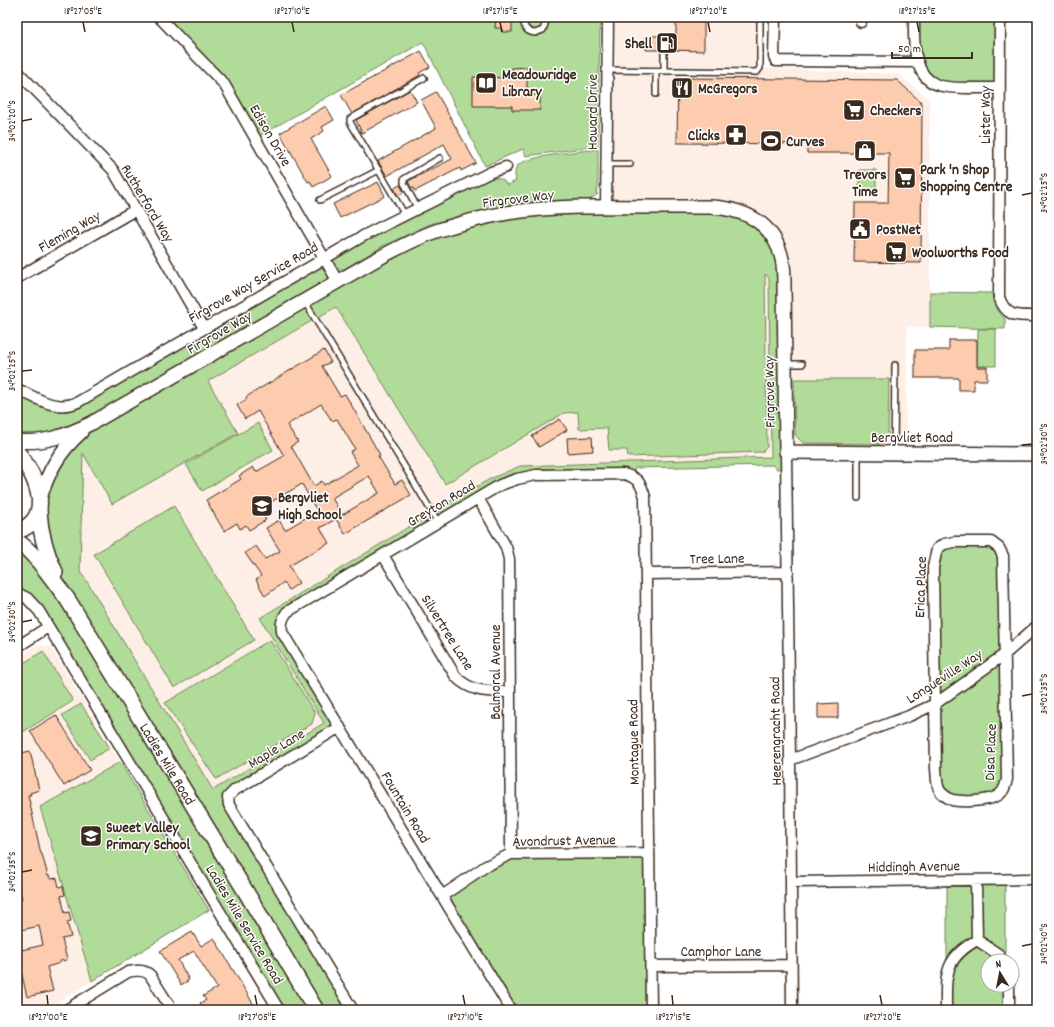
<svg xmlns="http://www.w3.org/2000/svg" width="1054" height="1027" viewBox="0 0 1054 1027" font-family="Dekko,sans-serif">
	<rect width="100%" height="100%" fill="#fff"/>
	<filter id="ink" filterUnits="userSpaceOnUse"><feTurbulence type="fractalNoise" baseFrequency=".025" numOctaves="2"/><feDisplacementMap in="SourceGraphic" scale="8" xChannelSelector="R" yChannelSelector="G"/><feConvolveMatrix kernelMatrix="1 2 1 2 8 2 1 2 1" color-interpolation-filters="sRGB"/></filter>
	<g filter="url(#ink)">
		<path fill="#feefe6" d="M608,17H760L761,68L899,74L930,100V327H907L906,453L786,452L783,269L606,207Z
			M713,228L769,278L772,457L520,466L490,479L454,499L260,618L324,724L213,791L80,570L83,453L419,259Z
			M37,645L51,647L209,910L45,1010H17V657Z"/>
		<path fill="#b0db99" stroke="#76825c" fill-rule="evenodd" d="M159,17H600L598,146L526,156L523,149L485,166L423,42L256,138L229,92Z
			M914,17H1000V88H945L923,74Z
			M598,149V188L596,193L598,194L589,200L547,201L503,206L453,218L430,224L407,235L383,246L344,269H340L335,266L334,261L336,258L360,244L489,179C497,177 503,178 507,185L516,181C515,177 514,171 517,166C524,156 583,151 598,149Z
			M859,170H876V194L859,193Z
			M738,211L777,245L786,468L777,469L772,465L635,468L633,477L517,479L287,612L281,625L340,727L228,797L353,1010H279L48,627L17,593V541L46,554L40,504L74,439L17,441V389L61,406L324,257L338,281L401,246L506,213ZM765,274L769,278L771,457L520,466L490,479L454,499L260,618L324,723L213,790L80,570L83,453L112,504L238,433L208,381L336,307L445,484L564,413L578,412L579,429L607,428L609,450H627L628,457L762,452L767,447Z
			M930,292L992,293C993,305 996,311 1005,319V329L930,327Z
			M978,329H996V366H977Z
			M794,379H889L888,435L881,444L803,443L795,435Z
			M258,423L273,450L202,491L186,464Z
			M174,506L254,640L174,688L94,554Z
			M954,542L999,548L1006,740L1001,794L960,800L940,790L933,567L944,544Z
			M270,640L315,713L312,724L216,779L165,703Z
			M43,651L73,701L23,732L17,721V667Z
			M81,704L110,748L90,760L62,715Z
			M120,762L209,910L92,981L40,807Z
			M649,853L651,1010H510L442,896L499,859Z
			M1005,879V961H988V985H1009V1010H946L947,969V880Z"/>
		<path fill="#fdcbad" stroke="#3b2a1e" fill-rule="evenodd" d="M496,17H512V32H502V28H495Z
			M676,17H704V51L668,50L667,48L664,46L662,47L660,50H646V36H676Z
			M421,51L430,67L419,73L420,75L352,114L341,95Z
			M527,67V95H540V110H512V106H473V77L512,78V68Z
			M678,78L897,80L922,103L921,263L854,262L855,203H888L889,153H807V144L677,143Z
			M410,90L417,102L362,133L356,120Z
			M436,92L476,163L461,171L460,168L415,191L413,187L411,188L408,181L452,159L444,144L387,176L378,161L436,128L421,100Z
			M326,106L334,120L322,127L324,131L311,139L332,176L313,187L310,181L308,182L280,133Z
			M378,182L385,196L340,218L333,204Z
			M400,185L404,192L398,196L394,188Z
			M949,340H977V367H987V380H974V390H959V378H915V350H949Z
			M324,350L331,362L322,366L340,396L345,394L380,455L378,456L395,484L402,480L411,495L345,534L336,519L320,528L329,543L289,566L299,583L289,590L284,582L265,596L256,580L261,576L245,553L256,546L265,559L280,551L266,528L279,520L285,530L317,511L302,484L259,509L266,520L249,530L246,525L240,529L237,523L224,531L206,500L241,479L239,476L253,467L256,472L284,456L258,411L245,419L237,405L247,399L246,397ZM321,404L332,421L337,419L355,449L350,452L358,465L324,485L322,481L314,486L291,446L298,442L287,425ZM369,476L379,493L342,515L332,498Z
			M560,419L567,430L539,447L532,436Z
			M592,437L593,451L568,453L567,438Z
			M838,703V718H818V704Z
			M56,715L90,770L64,786L30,731Z
			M30,751L39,790L30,793L31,795H28L41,854H42L48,876H50V879L57,878L59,887L63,886L65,895L61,896L65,913L69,912L71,921L67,922L71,937L62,939L67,960L60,961V963L47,967L53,991L27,997L21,971L17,972V951L43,945L39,926L17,931V900L22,899L17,879V754Z
			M192,932L201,946L214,938L257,1010H204L200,1003L206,1000L203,996L217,988L194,951L178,960L189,980L181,985L160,951Z"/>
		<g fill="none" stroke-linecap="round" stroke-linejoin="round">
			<g stroke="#3b2a1e" stroke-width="8">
				<path id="service" d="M525,17C522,26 526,32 535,33L543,30L546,21L545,17
					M607,70L757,72L760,68V17
					M656,71V94
					M664,71V50
					M607,164H630
					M320,200L379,170
					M418,209L404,183V179L440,158
					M405,215L350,122V119L424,78
					M305,302L438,522
					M785,364H802
					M894,452L895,365
					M858,453V498"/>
			</g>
			<g stroke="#3b2a1e" stroke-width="13">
				<path id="minor" d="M159,17L224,84L338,282
					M775,17L774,57L776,61L917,62
					M914,17C914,31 913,47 917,60C924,87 943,88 966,88C977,88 988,88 1000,88
					M1000,17L999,297C1006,318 1018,316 1037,316
					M861,22V17
					M17,71L113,170L204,328
					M606,207L608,17
					M17,278L135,210
					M17,389C37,398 55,412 78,402L365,235L491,172L506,167
					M786,452L790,760L792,1010
					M478,498L506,547L509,559L511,854
					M954,542H991L999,548L1003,556L1007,779C1006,784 1004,790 1001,793C993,802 963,802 952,800C948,798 943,795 940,791C936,785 937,776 936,769L933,567L937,549L944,544Z
					M383,555L456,677C472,693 488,691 510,692
					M646,574L788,572
					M17,593L27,598L39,611L279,1010
					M17,647L48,627
					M340,727L235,790L228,797L229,805L353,1010
					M790,760L909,716L935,704L1005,654L1037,626
					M976,880L977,940
					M791,882L1037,879
					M442,896L486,866L511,854L649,853
					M651,966L791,965
					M1009,985V1010
					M66,1010L128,972C136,970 144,969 150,975L172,1010
					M511,1010L282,632C281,623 282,619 287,612L500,485L517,479L536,475L624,474C638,478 641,483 645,497L651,1010
					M946,1010C946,976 943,959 977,940L998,954L1003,961"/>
			</g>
			<g stroke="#3b2a1e" stroke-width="16">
				<path id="tertiary" d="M17,441C45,444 67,435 92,423L370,263C392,251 415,238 439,230C461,223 484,217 507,213C574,203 643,208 711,207C745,209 774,223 782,259C784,267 784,276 784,284L786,452L1037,454
					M40,498C49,470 59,452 81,432"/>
			</g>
			<g stroke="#3b2a1e" stroke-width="18">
				<g id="secondary">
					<path d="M17,452C35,473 57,519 17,531"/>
					<path d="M39,510C40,533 45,551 55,572"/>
					<path id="s1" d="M17,541C38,556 52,579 68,600L246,892L316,1010"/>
				</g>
			</g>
			<use href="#service" stroke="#fff" stroke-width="5"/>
			<use href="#minor" stroke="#fff" stroke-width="10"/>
			<use href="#tertiary" stroke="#fff" stroke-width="13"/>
			<use href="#secondary" stroke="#fff" stroke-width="15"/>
		</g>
	</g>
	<path fill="none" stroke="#3b2a1e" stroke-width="1.5" d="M83,22L85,32M292,22L294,32M500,22L502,32M708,22L710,32M917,22L919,32M22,121L32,119M1022,195L1032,193M22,371L32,370M1022,445L1032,444M22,622L32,620M1022,696L1032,694M22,872L32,870M1022,946L1032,944M47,995L48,1005M255,995L257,1005M463,995L465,1005M672,995L673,1005M880,995L882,1005"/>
	<defs>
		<g id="fuel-square" transform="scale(1.15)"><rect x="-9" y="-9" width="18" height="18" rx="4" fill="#3b2a1e" stroke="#fff"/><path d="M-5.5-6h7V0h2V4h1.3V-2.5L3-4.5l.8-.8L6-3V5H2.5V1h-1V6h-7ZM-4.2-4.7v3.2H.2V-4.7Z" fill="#fff"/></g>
		<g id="library-square" transform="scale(1.15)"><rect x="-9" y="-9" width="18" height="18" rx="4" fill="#3b2a1e" stroke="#fff"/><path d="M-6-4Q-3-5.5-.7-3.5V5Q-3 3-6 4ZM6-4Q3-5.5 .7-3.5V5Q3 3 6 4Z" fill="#fff"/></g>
		<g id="restaurant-square" transform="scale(1.15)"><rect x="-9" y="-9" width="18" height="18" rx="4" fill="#3b2a1e" stroke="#fff"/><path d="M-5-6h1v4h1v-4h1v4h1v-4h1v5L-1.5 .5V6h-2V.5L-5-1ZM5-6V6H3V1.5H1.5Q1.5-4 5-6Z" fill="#fff"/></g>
		<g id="supermarket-square" transform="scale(1.15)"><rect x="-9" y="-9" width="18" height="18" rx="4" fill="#3b2a1e" stroke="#fff"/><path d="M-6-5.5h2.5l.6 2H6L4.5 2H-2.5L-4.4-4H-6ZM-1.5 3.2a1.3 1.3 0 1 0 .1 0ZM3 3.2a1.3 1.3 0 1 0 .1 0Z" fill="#fff"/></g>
		<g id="pharmacy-square" transform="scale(1.15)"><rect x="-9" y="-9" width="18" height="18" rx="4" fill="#3b2a1e" stroke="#fff"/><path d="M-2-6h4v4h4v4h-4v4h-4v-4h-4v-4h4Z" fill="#fff"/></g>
		<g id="stadium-square" transform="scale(1.15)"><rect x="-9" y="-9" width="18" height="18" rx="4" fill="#3b2a1e" stroke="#fff"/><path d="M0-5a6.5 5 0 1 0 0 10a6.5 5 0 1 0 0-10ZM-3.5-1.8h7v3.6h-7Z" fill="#fff"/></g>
		<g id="shop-square" transform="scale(1.15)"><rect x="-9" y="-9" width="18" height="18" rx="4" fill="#3b2a1e" stroke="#fff"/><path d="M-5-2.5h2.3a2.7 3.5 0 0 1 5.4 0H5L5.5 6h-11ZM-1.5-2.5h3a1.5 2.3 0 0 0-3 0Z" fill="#fff"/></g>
		<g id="civic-square" transform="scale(1.15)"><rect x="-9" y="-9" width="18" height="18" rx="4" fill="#3b2a1e" stroke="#fff"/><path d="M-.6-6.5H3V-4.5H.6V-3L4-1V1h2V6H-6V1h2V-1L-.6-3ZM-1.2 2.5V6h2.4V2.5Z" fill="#fff"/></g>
		<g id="school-square" transform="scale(1.15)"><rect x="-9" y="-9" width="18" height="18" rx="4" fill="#3b2a1e" stroke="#fff"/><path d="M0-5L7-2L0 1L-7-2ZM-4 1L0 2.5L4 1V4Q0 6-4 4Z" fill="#fff"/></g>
	</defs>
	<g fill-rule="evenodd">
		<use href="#fuel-square" x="667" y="43"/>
		<use href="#library-square" x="486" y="83"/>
		<use href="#restaurant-square" x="682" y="88"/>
		<use href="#supermarket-square" x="854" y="110"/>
		<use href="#pharmacy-square" x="736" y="135"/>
		<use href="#stadium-square" x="771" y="141"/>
		<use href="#shop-square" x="865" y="151"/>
		<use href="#supermarket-square" x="905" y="178"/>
		<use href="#civic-square" x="860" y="229"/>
		<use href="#supermarket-square" x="896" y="252"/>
		<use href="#school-square" x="262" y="506"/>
		<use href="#school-square" x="91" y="836"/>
	</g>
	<g text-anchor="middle" stroke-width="3" stroke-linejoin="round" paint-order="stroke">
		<g font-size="15" font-weight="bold" fill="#3b2a1e" stroke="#fff" text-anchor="start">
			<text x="652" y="48" text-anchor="end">Shell</text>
			<text x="502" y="79">Meadowridge<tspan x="502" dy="17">Library</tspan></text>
			<text x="698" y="93">McGregors</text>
			<text x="870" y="115">Checkers</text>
			<text x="720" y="140" text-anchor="end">Clicks</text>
			<text x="786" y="146">Curves</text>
			<text x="920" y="174">Park 'n Shop<tspan x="920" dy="17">Shopping Centre</tspan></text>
			<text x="865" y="179" text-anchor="middle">Trevors<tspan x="865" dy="17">Time</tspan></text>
			<text x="876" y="234">PostNet</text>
			<text x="912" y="257">Woolworths Food</text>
			<text x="278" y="502">Bergvliet<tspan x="278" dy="17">High School</tspan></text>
			<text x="106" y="832">Sweet Valley<tspan x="106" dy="17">Primary School</tspan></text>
		</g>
		<g font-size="15" fill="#3b2a1e" stroke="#fff">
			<text transform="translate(592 112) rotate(-90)" y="5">Howard Drive</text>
			<text transform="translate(985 115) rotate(-90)" y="5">Lister Way</text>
			<text transform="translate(271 135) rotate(60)" y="5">Edison Drive</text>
			<text transform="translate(518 198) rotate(-7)" y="5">Firgrove Way</text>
			<text transform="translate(148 203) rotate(59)" y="5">Rutherford Way</text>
			<text transform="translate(69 231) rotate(-30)" y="5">Fleming Way</text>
			<text transform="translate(253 282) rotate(-30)" y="5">Firgrove Way Service Road</text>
			<text transform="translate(219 332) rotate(-30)" y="5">Firgrove Way</text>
			<text transform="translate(769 392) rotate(-91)" y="5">Firgrove Way</text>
			<text x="912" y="442">Bergvliet Road</text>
			<text transform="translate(441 503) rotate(-31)" y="5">Greyton Road</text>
			<text transform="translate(717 558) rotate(-1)" y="5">Tree Lane</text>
			<text transform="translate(920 587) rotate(-88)" y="5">Erica Place</text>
			<text transform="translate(448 632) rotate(58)" y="5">Silvertree Lane</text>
			<text transform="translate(495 672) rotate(-90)" y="5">Balmoral Avenue</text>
			<text transform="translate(944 676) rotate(-33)" y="5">Longueville Way</text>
			<text transform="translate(775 731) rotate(-91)" y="5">Heerengracht Road</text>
			<text transform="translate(633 742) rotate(-91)" y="5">Montague Road</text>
			<text transform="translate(276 748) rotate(-31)" y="5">Maple Lane</text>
			<text transform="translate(990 752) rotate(-88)" y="5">Disa Place</text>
			<text dy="5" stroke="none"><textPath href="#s1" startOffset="270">Ladies Mile Road</textPath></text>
			<text transform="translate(406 807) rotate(59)" y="5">Fountain Road</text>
			<text transform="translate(564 840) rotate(-1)" y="5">Avondrust Avenue</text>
			<text transform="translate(914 866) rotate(-1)" y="5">Hiddingh Avenue</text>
			<text transform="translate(245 924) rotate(59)" y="5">Ladies Mile Service Road</text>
			<text x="721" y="956">Camphor Lane</text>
		</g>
	</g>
	<rect width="1054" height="1027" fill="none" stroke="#fff" stroke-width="44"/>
	<g transform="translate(1000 973) rotate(350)"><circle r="19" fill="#ffffff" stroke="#b1aaa5"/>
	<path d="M0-3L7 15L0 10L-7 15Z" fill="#3b2a1e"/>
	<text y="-6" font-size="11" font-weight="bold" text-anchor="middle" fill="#3b2a1e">N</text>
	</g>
	<path d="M892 52v6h80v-6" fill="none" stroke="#3b2a1e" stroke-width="2"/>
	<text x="898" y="52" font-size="12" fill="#3b2a1e" stroke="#ffffff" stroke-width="3" paint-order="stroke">50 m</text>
	<rect x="22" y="22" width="1010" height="983" fill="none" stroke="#3b2a1e" stroke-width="1.5"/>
	<g font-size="10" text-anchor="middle" fill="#3b2a1e">
		<text x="83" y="14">18°27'05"E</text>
		<text x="292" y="14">18°27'10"E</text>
		<text x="500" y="14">18°27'15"E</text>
		<text x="708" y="14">18°27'20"E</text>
		<text x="917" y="14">18°27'25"E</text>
		<text transform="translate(11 121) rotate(-90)" y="4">34°02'20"S</text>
		<text transform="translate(1043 193) rotate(-90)" y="4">34°02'25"S</text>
		<text transform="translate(11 371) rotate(-90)" y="4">34°02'25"S</text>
		<text transform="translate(1043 444) rotate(-90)" y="4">34°02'30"S</text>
		<text transform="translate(11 622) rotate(-90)" y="4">34°02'30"S</text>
		<text transform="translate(1043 694) rotate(-90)" y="4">34°02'35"S</text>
		<text transform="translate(11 872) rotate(-90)" y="4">34°02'35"S</text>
		<text transform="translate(1043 944) rotate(-90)" y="4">34°02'40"S</text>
		<text x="48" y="1020">18°27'00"E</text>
		<text x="257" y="1020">18°27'05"E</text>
		<text x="465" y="1020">18°27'10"E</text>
		<text x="673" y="1020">18°27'15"E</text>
		<text x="882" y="1020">18°27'20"E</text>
	</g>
</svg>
